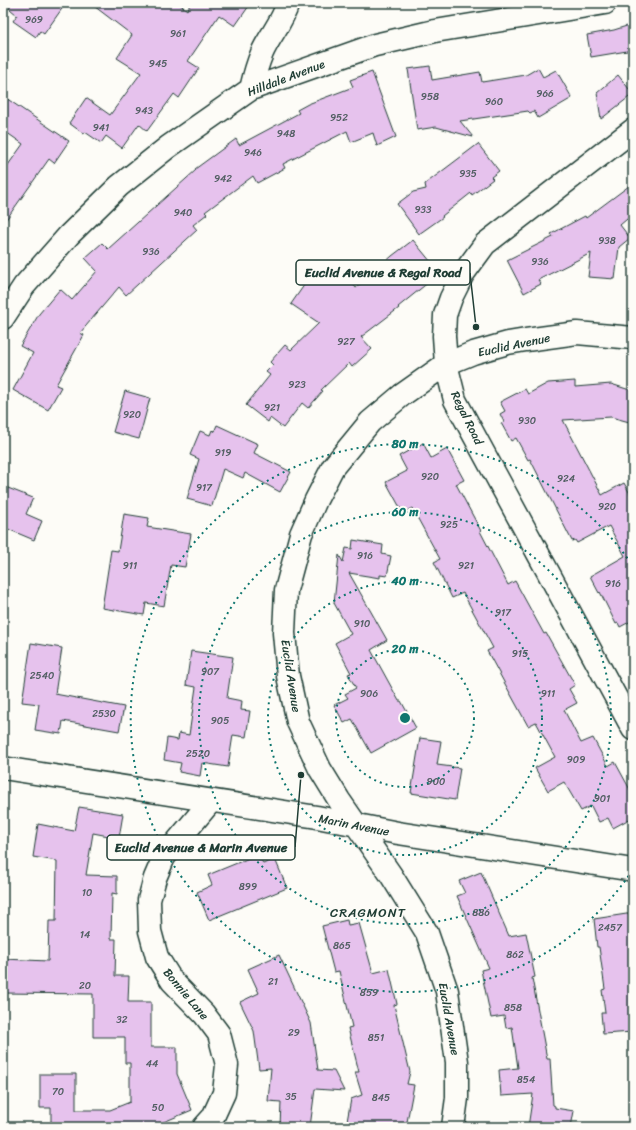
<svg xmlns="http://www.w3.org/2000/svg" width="636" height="1130" viewBox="0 0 636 1130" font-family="Sriracha,sans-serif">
	<rect width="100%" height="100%" fill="#fdfcf7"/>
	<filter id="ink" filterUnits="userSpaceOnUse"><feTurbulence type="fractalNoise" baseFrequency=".025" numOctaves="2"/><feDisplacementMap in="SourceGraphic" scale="8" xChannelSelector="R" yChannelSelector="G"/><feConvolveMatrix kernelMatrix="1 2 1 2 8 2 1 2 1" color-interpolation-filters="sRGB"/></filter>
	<g filter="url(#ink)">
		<path fill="#e6c2ed" stroke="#1f3d34" d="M3,3H66L44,34L40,31L36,37L13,21L17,15Z
			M90,3H178L187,10L191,3H251L235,26L219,15L188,61L199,68L179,98L174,94L147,131L139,124L122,148L106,136L101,143L85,132L84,134L69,123L86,98L110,115L141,73L117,58L132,35Z
			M633,24V50L591,57L587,35L614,30Z
			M430,66L432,80L480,72L482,82L526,75L538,68L543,77L556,70L572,98L538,118L534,111L530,113L528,111L460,121L473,137L436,127L417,130L408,69Z
			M372,72L396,137L377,146L373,133L351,142L347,131L283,164L285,168L257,183L253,176L205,212L207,214L193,225L197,230L126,295L119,287L80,333L84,335L56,385L61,387L48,410L13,390L33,353L20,346L39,314L60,289L72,300L97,271L85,258L102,243L108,249L196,170L195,169L236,139L239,145L299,113L297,110L308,104L353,87L350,80Z
			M618,75L633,94L601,119L597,93Z
			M3,96L69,141L54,163L49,159L3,224V172L23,144L3,130Z
			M478,144L499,171L491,177L493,179L472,195L471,193L442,216L443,217L419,234L397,204L413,192L426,189L425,184Z
			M633,183V214L620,225L630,238L619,247L615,279L588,277L591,253L538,280L541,284L524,293L507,260L553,237L551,234L585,216L586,218Z
			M413,240L440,273L398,307L399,308L361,337L372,349L352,367L349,363L321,390L323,391L308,408L302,403L283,428L270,418L268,422L246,405L270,375L266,372L273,365L270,362L285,345L291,350L319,323L291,304L307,281L312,284L337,264L356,288L392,256Z
			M575,381V387L611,384L633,391V423L611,417L563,420L602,495L624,483L633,499V620L620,627L618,623L616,624L600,592L599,593L590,576L625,556L609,526L577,543L575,540L572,541L530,459L528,460L516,438L511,441L501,423L504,422L500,414L505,411L500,402L525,389L528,394L548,383Z
			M125,391L150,398L139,439L113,432Z
			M217,425L258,444L254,453L291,472L280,492L245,473L243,478L223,469L212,506L187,499L199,459L190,455L200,431L210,435L212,430L214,432Z
			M423,443L431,458L447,449L464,480L456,484L481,531H480L508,585L515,581L544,634L546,633L575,685L569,689L577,703L564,710L581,743L593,738L608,766L615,762L633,795V817L613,828L608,818L599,822L591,806L581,811L564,782L548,791L535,768L555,757L536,722L528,726L487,651L493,648L463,593L452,598L434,562L440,559L412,508L403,513L386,482L407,471L399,456Z
			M3,486L33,498L26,514L42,521L34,540L3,527Z
			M124,514L149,518L147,527L191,534L185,567L171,565L164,606L146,603L144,615L102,608L111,550L118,551Z
			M353,540L383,545L382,554L391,556L387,576L380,575V578L349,573L387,640L371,650L399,701H401L416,728L371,753L352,719L344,723L334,705L348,698L345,694L356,688L348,674L351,673L335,643L351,634L334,603L339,555L343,562L346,548L352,549Z
			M31,643L62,648L55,694L124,707L119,731L63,721L61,734L35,730L39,704L22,702Z
			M191,651L233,657L227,698L242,701L241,710L250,711L246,737L233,735L228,767L202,763L200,776L179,772L181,763L164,760L167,738L178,740L179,733L189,735L196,687L186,685Z
			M420,738L441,741L437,765L460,768L455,800L411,793Z
			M79,807L123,814L119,838L93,833L86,875L117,876V894L112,893L111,939H116L115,976H129L128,1002H151V1047H177V1074L192,1110L152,1127H51V1108H40V1074H76V1110H110L130,1102V1063H125V1037H93V994L3,993V959L48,961L49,921H56L57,861L33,857L38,824L74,831Z
			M259,854L263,864L275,859L287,888L209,920L197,892L212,885L208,875Z
			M481,872L509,936L526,933L535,977L532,978L547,1059H550L553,1105L555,1106V1108L574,1111L571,1127H528L533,1094L501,1096L499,1070L518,1068L512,1027L506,1028L504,1016L491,1018L481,970L489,968L457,896L465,893L459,881Z
			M633,913V1032L603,1034L601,1013H605L602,990L605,989L599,947H597L594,919Z
			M347,920L348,925L359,923L373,973L389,969L397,1004L394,1005L410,1072L407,1084L414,1085L406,1127H346L351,1099L362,1095L355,1072H359L348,1028L352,1027L339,971L334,972L322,926Z
			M279,955L311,1023L318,1070L334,1071L344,1091L315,1089L310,1127H280L281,1102L268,1101L271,1068L259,1069L254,1031L240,1002L259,993L248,969Z"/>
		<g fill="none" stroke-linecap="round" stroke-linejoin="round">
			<g stroke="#1f3d34" stroke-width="25">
				<path id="minor" d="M251,89C254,76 257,65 262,53C270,35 282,23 288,3
					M633,130L485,244L463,274L451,298L445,315L444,336L446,364L455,400L633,729
					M3,318L24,286L69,235L119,186L168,147L251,89L375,45L435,31L605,3
					M204,1127L213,1117L224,1093L227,1065L219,1034L204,1014L172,981L157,957L150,931L149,900L155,878L164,857L211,801"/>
			</g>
			<g stroke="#1f3d34" stroke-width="25">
				<path id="tertiary" d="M3,768L317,817L398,833L633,870
					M453,1127L457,1098V1062L447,991L427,933L391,875L339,800L320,769L298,722L288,676L284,633L286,590L301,534L316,500L333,467L370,422L402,395L446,364L473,353L508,343L526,340L577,333L633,338"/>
			</g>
			<use href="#minor" stroke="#fdfcf7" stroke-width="22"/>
			<use href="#tertiary" stroke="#fdfcf7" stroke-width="22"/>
		</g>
	</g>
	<g fill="none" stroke="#0f766e" stroke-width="2" stroke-dasharray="2 4">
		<circle cx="405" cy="718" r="69"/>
		<circle cx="405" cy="718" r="137"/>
		<circle cx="405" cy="718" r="206"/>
		<path d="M632 871A274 274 0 1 1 632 565"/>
	</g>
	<g text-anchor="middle" stroke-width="4" stroke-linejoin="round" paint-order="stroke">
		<g font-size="10" fill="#515e62">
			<text x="34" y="23">969</text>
			<text x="178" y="37">961</text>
			<text x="158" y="67">945</text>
			<text x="545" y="97">966</text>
			<text x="430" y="100">958</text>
			<text x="494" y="105">960</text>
			<text x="144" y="114">943</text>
			<text x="339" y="121">952</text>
			<text x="101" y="131">941</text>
			<text x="286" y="137">948</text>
			<text x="253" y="156">946</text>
			<text x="468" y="177">935</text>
			<text x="223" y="182">942</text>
			<text x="423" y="213">933</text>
			<text x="183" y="216">940</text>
			<text x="607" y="244">938</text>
			<text x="151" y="255">936</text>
			<text x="540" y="265">936</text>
			<text x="346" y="345">927</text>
			<text x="297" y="388">923</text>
			<text x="272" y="411">921</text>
			<text x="132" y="418">920</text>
			<text x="527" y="424">930</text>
			<text x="223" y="456">919</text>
			<text x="430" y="480">920</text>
			<text x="566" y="482">924</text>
			<text x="204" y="491">917</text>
			<text x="607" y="510">920</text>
			<text x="449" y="528">925</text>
			<text x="365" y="559">916</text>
			<text x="130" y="569">911</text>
			<text x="466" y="569">921</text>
			<text x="613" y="587">916</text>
			<text x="503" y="616">917</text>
			<text x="362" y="627">910</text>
			<text x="520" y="657">915</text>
			<text x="210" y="675">907</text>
			<text x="42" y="679">2540</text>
			<text x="369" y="697">906</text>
			<text x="548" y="697">911</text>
			<text x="104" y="717">2530</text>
			<text x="220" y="724">905</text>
			<text x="198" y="757">2520</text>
			<text x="576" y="763">909</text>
			<text x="436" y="785">900</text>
			<text x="602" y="802">901</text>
			<text x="248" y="890">899</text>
			<text x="87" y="896">10</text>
			<text x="481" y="916">886</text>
			<text x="610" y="931">2457</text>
			<text x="85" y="938">14</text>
			<text x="342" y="949">865</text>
			<text x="515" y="958">862</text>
			<text x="273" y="985">21</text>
			<text x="85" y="989">20</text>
			<text x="369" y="996">859</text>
			<text x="513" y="1011">858</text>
			<text x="122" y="1023">32</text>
			<text x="294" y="1036">29</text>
			<text x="376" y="1041">851</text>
			<text x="152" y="1067">44</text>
			<text x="526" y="1083">854</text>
			<text x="58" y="1095">70</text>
			<text x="291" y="1100">35</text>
			<text x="381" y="1101">845</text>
			<text x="158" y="1111">50</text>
		</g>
		<g font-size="12" fill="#1f3d34" stroke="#fdfcf7">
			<text transform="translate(286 78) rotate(-21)" y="4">Hilldale Avenue</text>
			<text transform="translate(514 345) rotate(-12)" y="4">Euclid Avenue</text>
			<text transform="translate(467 418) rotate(64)" y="4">Regal Road</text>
			<text transform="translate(291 676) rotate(81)" y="4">Euclid Avenue</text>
			<text transform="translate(354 825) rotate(11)" y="4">Marin Avenue</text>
			<text transform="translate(186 994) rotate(50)" y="4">Bonnie Lane</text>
			<text transform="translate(449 1019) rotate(80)" y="4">Euclid Avenue</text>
		</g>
		<g font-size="13" letter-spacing="1" fill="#1f3d34" stroke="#fdfcf7">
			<text x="368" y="917">CRAGMONT</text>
		</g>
	</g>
	<circle cx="405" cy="718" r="6" fill="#0f766e" stroke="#fdfcf7" stroke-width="2"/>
	<g font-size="12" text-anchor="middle" font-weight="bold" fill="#0f766e" stroke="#fdfcf7" stroke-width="4" stroke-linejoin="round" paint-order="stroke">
		<text x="405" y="448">80 m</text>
		<text x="405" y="516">60 m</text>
		<text x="405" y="585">40 m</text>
		<text x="405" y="653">20 m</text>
	</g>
	<path fill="none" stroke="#1f3d34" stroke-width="1.5" d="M476 327L470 273M301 775L295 847"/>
	<g fill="#1f3d34" stroke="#fdfcf7" stroke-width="1.5">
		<circle cx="476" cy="327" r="4"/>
		<circle cx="301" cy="775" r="4"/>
	</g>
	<g fill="#fdfcf7" stroke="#1f3d34" stroke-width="1.5">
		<rect x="296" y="260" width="174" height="25" rx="4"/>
		<rect x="107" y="835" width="188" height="25" rx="4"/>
	</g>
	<g font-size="13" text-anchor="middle" font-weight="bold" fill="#1f3d34">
		<text x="383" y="277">Euclid Avenue &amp; Regal Road</text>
		<text x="201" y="852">Euclid Avenue &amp; Marin Avenue</text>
	</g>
	<rect width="636" height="1130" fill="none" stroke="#fdfcf7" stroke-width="16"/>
	<rect x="8" y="8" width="620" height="1114" fill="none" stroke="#1f3d34" stroke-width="1.5" filter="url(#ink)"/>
</svg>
